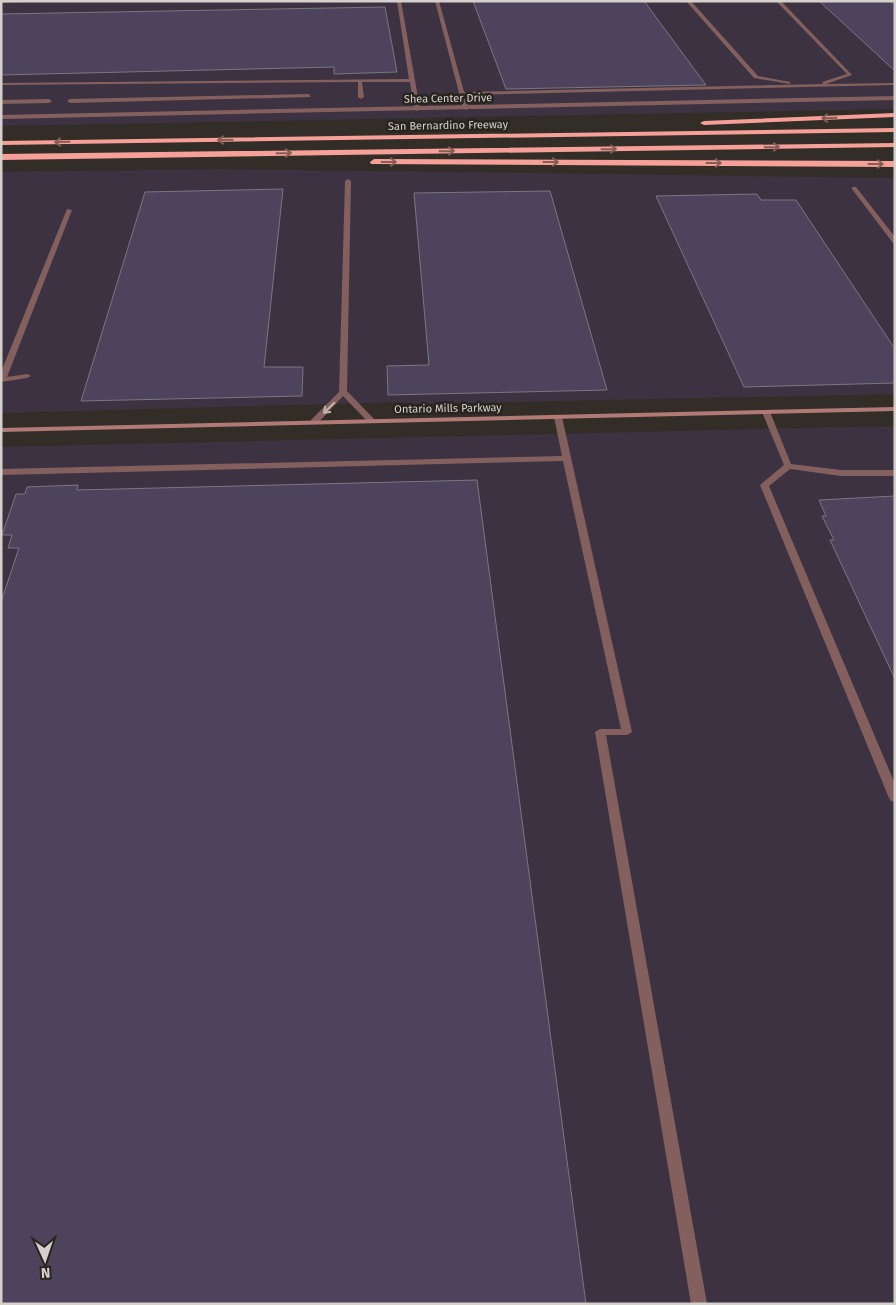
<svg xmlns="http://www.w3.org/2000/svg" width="896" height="1305" viewBox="0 0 896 1305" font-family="'Fira Sans',sans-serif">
	<rect width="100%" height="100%" fill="#322e27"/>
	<path fill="#3d3241" d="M1,1H895V109L1,126Z
		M221,169L895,178V394L413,404L405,402L1,413V172Z
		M895,426V1304H1V447Z"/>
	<path fill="#4d435c" stroke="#7a7780" d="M473,1H644L706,85L506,89Z
		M819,1H895V71Z
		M385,7L397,72L334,74V67L1,75V14Z
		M283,189L264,367H303L302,396L81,401L145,192Z
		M550,191L607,390L388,395L387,366L429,365L414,193Z
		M757,194L761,200H796L895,349V383L744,387L656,196Z
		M477,480L586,1304H1V602L19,548H8L12,535H2L16,494H25L27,487L78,485L77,490Z
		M895,496V679L830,540H834L822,516H826L819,500Z"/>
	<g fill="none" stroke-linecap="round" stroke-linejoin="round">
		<path fill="#83605d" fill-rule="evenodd" d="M1,1H43L1,3Z
			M397,1H401L420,109L417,111L414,109L410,82H362L364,97L361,99L358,97V82L1,85V83L409,79Z
			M435,1H439L464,92L823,84L822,82L847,74L776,1H781L852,75L826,84L895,83V85L465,95L469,108L466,110L463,108Z
			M686,1H691L758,76L790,82V84L754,78Z
			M309,94L311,97L70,103L67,101L70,99Z
			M1,100L49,99L52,101L49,103L1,104Z
			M348,179L351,181L347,391L376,421L375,423H369L343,396L317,424H314L310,422L311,420L339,392L345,181Z
			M852,187H856L895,237V244L893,243L852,189Z
			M67,209L72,210L7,377L27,374L31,376L27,378L1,382V372Z
			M763,410H766L770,412L791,464L841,470H895V476H841L790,469L769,486L895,784V802L891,801L889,798L760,485L784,465L762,412Z
			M555,415H558L562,417L632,732L627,735H606L707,1304H691L595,732L600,729H621L563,461L1,475V469L562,456L554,417Z"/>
		<path fill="#83605d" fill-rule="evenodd" d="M895,96V100L1,119V115Z"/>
		<path fill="#b27a76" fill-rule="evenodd" d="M895,407V411L1,432V428Z"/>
		<path fill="#f7a09a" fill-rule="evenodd" d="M895,113V117L704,125L700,123L704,121Z
			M895,128V132L1,145V141Z
			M895,143V147L1,160V154Z
			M374,159L895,161V167L371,164L370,162Z"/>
	</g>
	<defs><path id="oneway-shaft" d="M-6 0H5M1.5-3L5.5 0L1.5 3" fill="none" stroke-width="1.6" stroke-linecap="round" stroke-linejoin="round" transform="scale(1.25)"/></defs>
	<g stroke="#855c56">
		<use href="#oneway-shaft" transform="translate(829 118) rotate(178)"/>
		<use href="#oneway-shaft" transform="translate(225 140) rotate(179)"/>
		<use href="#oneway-shaft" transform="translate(62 142) rotate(179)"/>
		<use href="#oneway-shaft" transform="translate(772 147) rotate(-1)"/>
		<use href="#oneway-shaft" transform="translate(609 149) rotate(-1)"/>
		<use href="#oneway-shaft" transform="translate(447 151) rotate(-1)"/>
		<use href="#oneway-shaft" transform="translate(284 153) rotate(-1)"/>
		<use href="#oneway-shaft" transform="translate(389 162)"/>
		<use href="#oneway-shaft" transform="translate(551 162)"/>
		<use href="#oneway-shaft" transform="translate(714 163)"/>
		<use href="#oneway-shaft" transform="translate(876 164)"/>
	</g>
	<use stroke="#c0b5b0" href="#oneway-shaft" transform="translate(329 408) rotate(136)"/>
	<g text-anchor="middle" stroke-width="5" stroke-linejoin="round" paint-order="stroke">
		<g font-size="11" fill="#d4d1cc" stroke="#28251e">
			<text transform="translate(448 98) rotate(-1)" y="4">Shea Center Drive</text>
			<text transform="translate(448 125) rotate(-1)" y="4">San Bernardino Freeway</text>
			<text transform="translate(448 408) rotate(-1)" y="4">Ontario Mills Parkway</text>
		</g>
	</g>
	<rect width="896" height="1305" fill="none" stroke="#d4d1cc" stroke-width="5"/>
	<g transform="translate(45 1260) rotate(177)" stroke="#28251e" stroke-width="4" paint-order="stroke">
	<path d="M0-4L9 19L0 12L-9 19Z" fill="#d4d1cc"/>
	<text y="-8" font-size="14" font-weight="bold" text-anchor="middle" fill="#d4d1cc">N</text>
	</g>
</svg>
